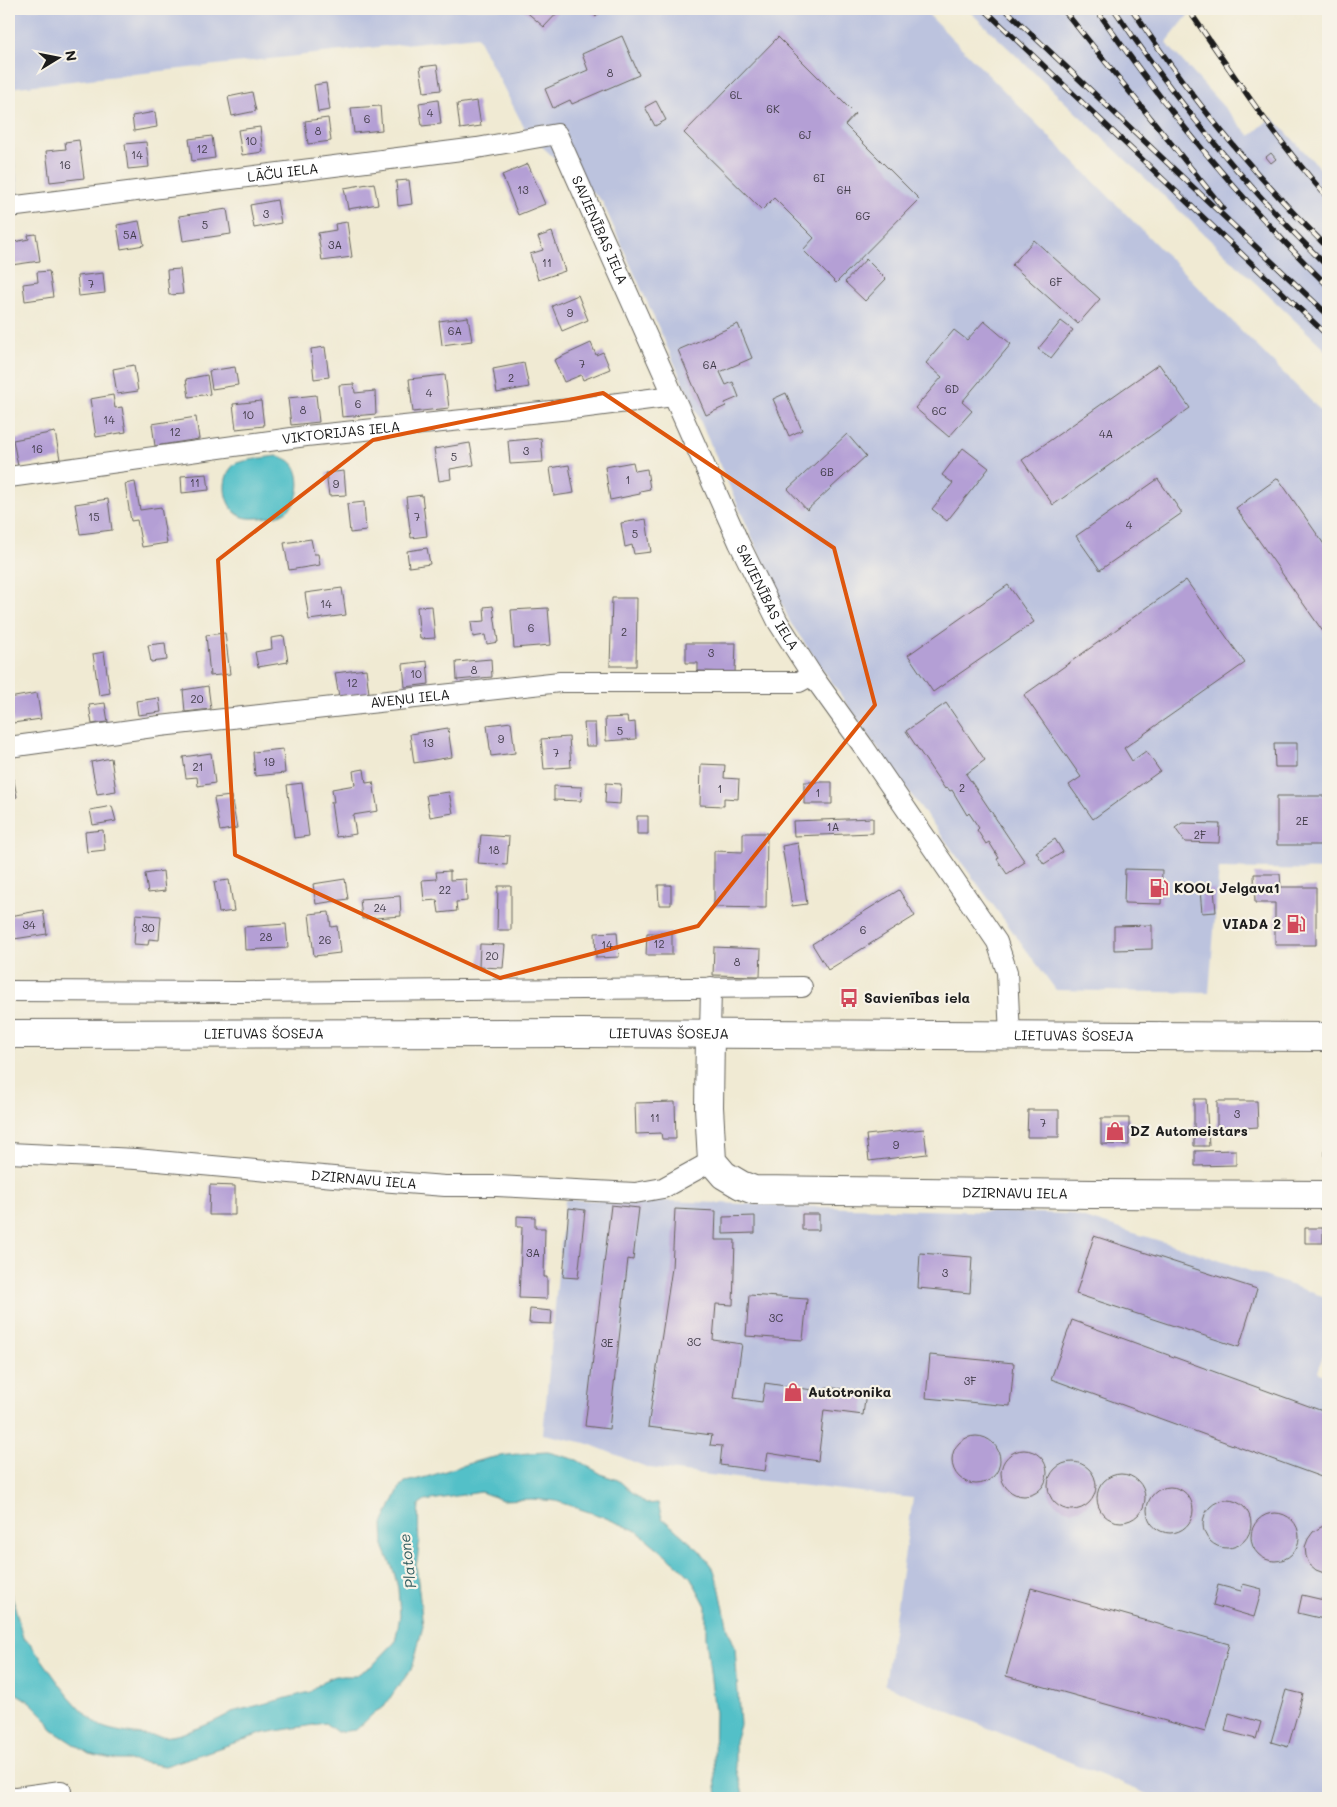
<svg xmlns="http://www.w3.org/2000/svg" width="1337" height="1807" viewBox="0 0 1337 1807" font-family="Mali,sans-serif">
	<rect width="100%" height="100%" fill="#f7f3e8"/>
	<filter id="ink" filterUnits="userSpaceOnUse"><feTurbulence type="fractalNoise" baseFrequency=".02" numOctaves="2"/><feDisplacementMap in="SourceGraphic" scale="10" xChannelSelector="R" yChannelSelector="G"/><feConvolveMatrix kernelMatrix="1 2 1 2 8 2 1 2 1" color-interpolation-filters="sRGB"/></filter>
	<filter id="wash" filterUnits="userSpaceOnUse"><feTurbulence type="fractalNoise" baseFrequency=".0096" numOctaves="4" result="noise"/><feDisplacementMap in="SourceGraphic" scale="20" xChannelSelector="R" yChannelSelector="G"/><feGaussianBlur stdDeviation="1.12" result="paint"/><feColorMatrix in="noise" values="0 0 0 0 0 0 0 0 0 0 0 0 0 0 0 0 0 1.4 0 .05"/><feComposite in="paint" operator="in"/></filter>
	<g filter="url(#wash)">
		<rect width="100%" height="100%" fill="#f0ead3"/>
		<path fill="#bcc3de" d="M9,9H923L1328,418V870L1219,868L1209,993L1056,990L887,762L790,622L602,201L527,133L477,36L9,88Z
			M967,9H1193L1166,43L1250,136L1272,117L1328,177V352Z
			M9,106L18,192L9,193Z
			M565,1200L665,1201L850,1208L1071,1214L1180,1247L1328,1298V1339L1318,1372L1328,1377V1798H1156L885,1685L913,1498L649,1468L586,1443L543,1434Z"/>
		<path fill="#52c0c8" stroke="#376e72" d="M276,456C282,457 289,459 293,464C303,477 300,504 285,512C277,517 269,517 260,518C253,518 247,519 241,516C223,508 219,477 235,464C239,461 269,457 276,456Z
			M548,1452L577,1460L603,1475L618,1480L646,1504L658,1503L662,1518L700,1551L714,1570L720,1590L728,1629L735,1647L740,1725L735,1741V1763L744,1798H717L714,1761L715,1713L706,1638V1606L691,1578L677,1564L637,1531L601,1516L556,1501L531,1499L502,1500L481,1492L425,1501L419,1505C417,1524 421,1548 416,1565L423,1626L412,1669L396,1689L384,1707L375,1712L356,1730L337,1732L325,1723L264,1733L165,1766L127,1760H117L89,1754L52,1730L46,1718L30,1702L9,1689V1589L14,1603L23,1638L30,1643C51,1671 70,1704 99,1725C108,1732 159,1738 171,1736C186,1734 220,1720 232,1712L310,1692L323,1681L336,1676H355L373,1665L395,1642L400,1616L398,1588L394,1572L384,1548L383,1524L399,1489L405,1482C434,1477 461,1464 490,1458C509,1454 529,1453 548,1452Z"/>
		<g id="blocks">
			<path fill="#b49fd5" d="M523,9H561L544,27Z
				M588,9H603L596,17Z
				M622,36L639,75L572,104L570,100L553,108L545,89L588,70L582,54Z
				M778,37L855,114L845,125L919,199L836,283L803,250L814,238L774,198L762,210L684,133Z
				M437,65L441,90L424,92L420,67Z
				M326,83L330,110L318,112L314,85Z
				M252,92L256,111L232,116L228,97Z
				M438,100L441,124L422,126L419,103Z
				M477,101L481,126L460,129L457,104Z
				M656,101L666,120L655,126L645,107Z
				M380,106L382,130L354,133L351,108Z
				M155,112L157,127L134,131L132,116Z
				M328,118L331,141L308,144L305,121Z
				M260,127L263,152L242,155L238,130Z
				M212,136L215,158L192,161L189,139Z
				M79,140L84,178L50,182L46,151L66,149L65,142Z
				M146,142L149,167L128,169L125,144Z
				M1271,153L1276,159L1271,163L1266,157Z
				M528,164L545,204L518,215L502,175Z
				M409,180L412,204L398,206L396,181Z
				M374,183L378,204L348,209L344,188Z
				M277,200L281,223L254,228L250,205Z
				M227,209L231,234L183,241L179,216Z
				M139,221L144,245L121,249L117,225Z
				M347,222L352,257L322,261L318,233L336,230L335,224Z
				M552,232L565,271L538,280L530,254L543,250L538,237Z
				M36,234L40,261L11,265L9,243L29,239L28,235Z
				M1034,240L1100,299L1078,324L1012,265Z
				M866,259L886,279L865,301L845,282Z
				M180,269L183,294L169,295L167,270Z
				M49,271L53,297L25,301L23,284L38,282L37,272Z
				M103,273L105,293L79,296L77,276Z
				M578,295L588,320L562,331L552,306Z
				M468,317L472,341L442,345L439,321Z
				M984,321L1011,344L962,402L972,411L949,437L915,408L942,377L926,363L954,330L967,340Z
				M1061,321L1073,330L1051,358L1038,349Z
				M738,324L752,358L720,372L726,385L733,382L739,397L725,403L726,406L706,415L678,350Z
				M591,343L596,355L603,352L610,369L583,380L581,375L564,382L554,360Z
				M325,347L329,377L314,379L311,349Z
				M524,363L529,387L497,393L493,369Z
				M1159,364L1190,408L1053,505L1022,460Z
				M134,365L138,391L117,394L113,369Z
				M235,367L238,385L212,389L209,371Z
				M207,375L210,394L189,397L186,379Z
				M445,375L449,408L413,412L409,379Z
				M354,384L355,393L375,391L376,414L342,417L339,385Z
				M786,393L802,430L789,436L773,399Z
				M113,395L115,408L122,407L126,432L96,437L90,399Z
				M316,395L319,422L291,425L288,398Z
				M261,401L264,426L236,429L233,404Z
				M196,417L199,439L155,446L152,424Z
				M55,432L60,459L18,466L13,440Z
				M847,434L866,456L807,510L788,489Z
				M541,438L543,462L510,464L508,441Z
				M470,443L474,465L450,469L451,479L439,481L434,449Z
				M963,448L989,468L947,521L932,509L953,483L942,475Z
				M633,462L635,471L647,469L650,489L640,491V494L610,500L605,467Z
				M569,465L574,493L554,496L550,468Z
				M344,471L346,495L329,496L326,473Z
				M207,474L209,490L182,493L181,476Z
				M1278,478L1328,550V630L1324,633L1236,508Z
				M1158,479L1182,513L1100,570L1076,536Z
				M135,482L140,510L161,507L167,543L142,547L137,520L131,521L125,484Z
				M422,495L427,536L411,538L406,497Z
				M108,499L112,530L80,534L75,504Z
				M364,502L366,531L350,533L347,504Z
				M646,519L651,552L634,554L632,545L625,547L621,523Z
				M311,539L314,554H318L320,565L289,570L284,543Z
				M427,548L430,564L409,567L407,551Z
				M1186,580L1245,663L1124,748L1132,761L1146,751L1160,771L1093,819L1069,785L1081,777L1024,695Z
				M1008,585L1034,622L933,692L908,655Z
				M342,588L346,615L309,620L305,593Z
				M612,598H637L636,666H610Z
				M432,606L435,638L420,639L417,607Z
				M493,606L498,642L487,644L485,635L473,637L471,622L485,621L484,607Z
				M548,608L551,645L514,648L511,610Z
				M225,633L230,674L210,676L206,635Z
				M284,636L288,662L258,667L255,652L272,649L271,638Z
				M165,643L167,660L151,662L148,645Z
				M686,643H736L735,672L698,671V663H686Z
				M104,652L110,693L99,695L93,654Z
				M491,659L492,677L457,680L456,662Z
				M427,661L429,684L405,687L403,664Z
				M366,669L369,693L339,697L335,673Z
				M208,686L211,709L185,712L183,690Z
				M37,693L41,719L13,723L9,698Z
				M159,698L161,712L138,715L136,701Z
				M105,703L108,722L92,724L89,705Z
				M946,703L985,760L966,774L1025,862L1007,874L997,859L999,858L989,842L986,844L977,830L979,828L969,813L967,815L952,790L950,791L947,787L945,789L906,731Z
				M627,717L628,723L635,722L636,739L606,741L605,718Z
				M511,722L515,753L491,756L487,725Z
				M584,723H595L596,746H586Z
				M448,728L452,757L414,763L410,734Z
				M569,737L571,767L544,769L541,739Z
				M1274,743H1297V767H1275Z
				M283,749L285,773L255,776L253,752Z
				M211,753L215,783L198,786L197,777L186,778L183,757Z
				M111,758L116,791L97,794L91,762Z
				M701,764L725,765L724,778L739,779L738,799L724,798V806L700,805Z
				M364,769L366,783L373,782L378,811L353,815L356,834L336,837L331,802H334L332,789L355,785L353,771Z
				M13,776L17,797L9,799V777Z
				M804,782H832V804H804Z
				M302,783L309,836L294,838L287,785Z
				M606,783L621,784L620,804L605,803Z
				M554,786L582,787L581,801L554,800Z
				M449,792L453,813L430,817L426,795Z
				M231,796L237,828L220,831L214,798Z
				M1277,796H1328V845H1277Z
				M112,806L116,821L93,825L90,810Z
				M637,816H648V834H637Z
				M873,818V833L794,836L793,821Z
				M1182,823L1220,824L1219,843L1185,842L1175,828Z
				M103,830L105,850L87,852L85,832Z
				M743,833H767L766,908L714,907V851L743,852Z
				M481,835L509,837L507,865L478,863Z
				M1055,839L1063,852L1044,864L1036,852Z
				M798,843L807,904L792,906L782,846Z
				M1125,869L1162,870L1161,904L1124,903Z
				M163,871L165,891L148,893L145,874Z
				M450,871V880L466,879L467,901L456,902L457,911L439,913L437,900L424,901L422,880L437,879L436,872Z
				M1254,874H1280L1281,887H1316V945H1275V903H1255Z
				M345,879L348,899L316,904L313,884Z
				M229,880L234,911L219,913L214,882Z
				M658,885H671V905H659Z
				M498,886H511V930H497Z
				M1214,889L1216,912L1202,913L1200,890Z
				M899,890L915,916L828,970L812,944Z
				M400,896L401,916L362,919L360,899Z
				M43,910L47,934L14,939L10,916Z
				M329,912L331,927L337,926L340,953L314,956L309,914Z
				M136,914L161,916L159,940L149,939L148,945L134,944Z
				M286,924L288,948L245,950L244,927Z
				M1152,925V949L1114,950V926Z
				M617,932L619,957L596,958L595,933Z
				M647,933H672V955H646Z
				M480,944L505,945L503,968L479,967Z
				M714,947L761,949L760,976L713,975Z
				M1194,1099H1206L1209,1146H1194Z
				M1217,1101H1257L1258,1127L1244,1128V1132H1238V1128H1217Z
				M675,1102L676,1139H662L661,1133L636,1134L635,1103Z
				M1028,1110H1059V1137H1027Z
				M1101,1118H1129V1145L1101,1144Z
				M924,1129L927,1154L869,1161L866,1135Z
				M1325,1148H1328V1169H1325Z
				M1236,1150V1165L1195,1166V1151Z
				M210,1185L235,1186V1215H209Z
				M611,1205L639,1208L633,1260L628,1259L609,1429L585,1426Z
				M569,1208L585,1210L578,1278L563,1277Z
				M675,1209L716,1211L715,1240H735L733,1305L716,1304L713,1340L742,1344L734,1398L762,1402L765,1383L826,1392V1387L866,1392L863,1415L824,1410L818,1461L768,1453L765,1471L720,1465L722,1446L710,1445L712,1435L648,1427L672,1268Z
				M802,1214H819V1230H802Z
				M517,1216L535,1217V1228H545L544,1277H547V1299L519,1298L522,1227H517Z
				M755,1216V1233L723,1234V1217Z
				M1305,1228H1323V1243H1305Z
				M1094,1236L1257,1289L1239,1347L1076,1294Z
				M920,1253L972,1257L970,1293L918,1288Z
				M749,1295L807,1299L803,1340L746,1336Z
				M530,1309L552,1311L551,1324L529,1323Z
				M1072,1320L1328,1413V1473L1326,1472L1324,1478L1051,1379Z
				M930,1355L1014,1363L1010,1406L926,1398Z
				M952 1460a24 24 0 1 1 48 0a24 24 0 1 1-48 0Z
				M1001 1473a23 23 0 1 1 46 0a23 23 0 1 1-46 0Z
				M1048 1486a24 24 0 1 1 48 0a24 24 0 1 1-48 0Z
				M1097 1498a24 24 0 1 1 48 0a24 24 0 1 1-48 0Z
				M1147 1510a23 23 0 1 1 46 0a23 23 0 1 1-46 0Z
				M1203 1524a24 24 0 1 1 48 0a24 24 0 1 1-48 0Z
				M1251 1537a24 24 0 1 1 48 0a24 24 0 1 1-48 0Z
				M1328,1526V1573H1324L1316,1570L1309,1564L1306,1556L1305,1547L1308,1539L1313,1532L1321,1527Z
				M1243,1584L1262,1589L1254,1617L1213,1605L1218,1585L1241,1591Z
				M1031,1588L1229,1644L1205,1732L1006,1676Z
				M1302,1595L1328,1601V1620L1298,1613Z
				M1286,1690L1303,1694L1288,1747L1271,1742Z
				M1229,1713L1261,1722L1256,1739L1225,1731Z"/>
		</g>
	</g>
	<g filter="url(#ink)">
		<use href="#blocks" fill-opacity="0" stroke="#66645c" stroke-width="1"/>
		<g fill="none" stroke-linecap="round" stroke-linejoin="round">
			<g stroke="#66645c" stroke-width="22">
				<g id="street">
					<path id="s1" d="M9,207L477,148L557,134L739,543L778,622L812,675L863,746L997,942L1007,972L1010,1036"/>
					<path id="s2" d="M9,477L306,436L580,408L673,396"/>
					<path id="s3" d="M9,747L160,726L560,682H799L812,675"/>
					<path d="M9,991L239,992L802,987"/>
					<path d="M710,1034L711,987"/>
					<path id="s4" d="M9,1153L136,1159L367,1180L445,1186H497L635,1193L663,1188L712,1161"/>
					<path d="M9,1798L61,1791"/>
				</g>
			</g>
			<g stroke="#66645c" stroke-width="30">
				<g id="secondary">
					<path id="s5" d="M710,1034L709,1107L712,1161L724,1175L741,1185L754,1190L1092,1194L1328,1195"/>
				</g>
			</g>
			<g stroke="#66645c" stroke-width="30">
				<g id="primary">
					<path id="s6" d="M9,1034L578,1033L1328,1037"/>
				</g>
			</g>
			<use href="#street" stroke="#fff" stroke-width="20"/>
			<use href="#secondary" stroke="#fff" stroke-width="28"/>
			<use href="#primary" stroke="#fff" stroke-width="28"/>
			<g stroke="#1c1c1c" stroke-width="5.5">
				<path id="rail" d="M984,9L1328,336
					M1005,9L1328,315
					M1063,9L1223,208
					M1096,9C1165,108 1241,201 1328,286
					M1114,9C1177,102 1248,189 1328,267
					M1132,9C1189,96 1254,175 1328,248
					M1188,9C1233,74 1275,139 1328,198"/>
			</g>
			<use href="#rail" stroke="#f7f3e8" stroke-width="4" stroke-dasharray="11" stroke-linecap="butt"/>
		</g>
	</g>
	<path fill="none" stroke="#de560d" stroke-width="4" stroke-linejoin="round" d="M603,393L834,548L875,705L698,926L500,978L235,855L218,560L373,440Z"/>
	<defs>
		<g id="fuel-bare" transform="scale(1.5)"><path d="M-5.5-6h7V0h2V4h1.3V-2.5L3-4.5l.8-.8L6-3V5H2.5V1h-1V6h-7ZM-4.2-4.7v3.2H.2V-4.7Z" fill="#d1495b" stroke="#f7f3e8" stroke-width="2.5" paint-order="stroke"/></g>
		<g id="bus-bare" transform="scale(1.5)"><path d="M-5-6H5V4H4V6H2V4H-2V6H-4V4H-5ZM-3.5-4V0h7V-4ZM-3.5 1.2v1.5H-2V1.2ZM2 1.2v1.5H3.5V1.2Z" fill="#d1495b" stroke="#f7f3e8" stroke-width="2.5" paint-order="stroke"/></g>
		<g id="shop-bare" transform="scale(1.5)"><path d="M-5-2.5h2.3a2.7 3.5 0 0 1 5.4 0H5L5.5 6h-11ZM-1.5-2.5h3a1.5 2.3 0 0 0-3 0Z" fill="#d1495b" stroke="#f7f3e8" stroke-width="2.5" paint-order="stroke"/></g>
	</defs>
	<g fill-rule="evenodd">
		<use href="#fuel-bare" x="1159" y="888"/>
		<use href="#fuel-bare" x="1296" y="924"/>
		<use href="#bus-bare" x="849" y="998"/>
		<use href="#shop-bare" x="1115" y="1131"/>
		<use href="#shop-bare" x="793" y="1392"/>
	</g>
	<g text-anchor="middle" stroke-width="4.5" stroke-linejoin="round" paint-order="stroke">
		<g font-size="11" fill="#423d4a">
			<text x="610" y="77">8</text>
			<text x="736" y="99">6L</text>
			<text x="773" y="113">6K</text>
			<text x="430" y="117">4</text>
			<text x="367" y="123">6</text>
			<text x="318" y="135">8</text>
			<text x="805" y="139">6J</text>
			<text x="251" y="145">10</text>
			<text x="202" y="153">12</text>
			<text x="137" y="159">14</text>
			<text x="65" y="169">16</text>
			<text x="819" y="182">6I</text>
			<text x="523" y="194">13</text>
			<text x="844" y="194">6H</text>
			<text x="266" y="218">3</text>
			<text x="863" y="220">6G</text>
			<text x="205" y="229">5</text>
			<text x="130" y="239">5A</text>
			<text x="335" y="249">3A</text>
			<text x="547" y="267">11</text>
			<text x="1056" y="286">6F</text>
			<text x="91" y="288">7</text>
			<text x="570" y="317">9</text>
			<text x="455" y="335">6A</text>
			<text x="582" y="368">7</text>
			<text x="710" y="369">6A</text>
			<text x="511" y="382">2</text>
			<text x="952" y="393">6D</text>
			<text x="429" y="397">4</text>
			<text x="358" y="408">6</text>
			<text x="303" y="414">8</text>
			<text x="939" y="415">6C</text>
			<text x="248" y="419">10</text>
			<text x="109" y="424">14</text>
			<text x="175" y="436">12</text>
			<text x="1106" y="438">4A</text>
			<text x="37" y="453">16</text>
			<text x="526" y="455">3</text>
			<text x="454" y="461">5</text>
			<text x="827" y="476">6B</text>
			<text x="628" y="484">1</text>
			<text x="195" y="487">11</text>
			<text x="336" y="488">9</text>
			<text x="94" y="521">15</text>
			<text x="417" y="521">7</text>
			<text x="1129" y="529">4</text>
			<text x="635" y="538">5</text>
			<text x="326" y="608">14</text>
			<text x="531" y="632">6</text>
			<text x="624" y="636">2</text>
			<text x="711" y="657">3</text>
			<text x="474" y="674">8</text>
			<text x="416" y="678">10</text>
			<text x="352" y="687">12</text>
			<text x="197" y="703">20</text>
			<text x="620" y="735">5</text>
			<text x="501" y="743">9</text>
			<text x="428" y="747">13</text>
			<text x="556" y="757">7</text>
			<text x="269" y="766">19</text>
			<text x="198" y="771">21</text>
			<text x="962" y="792">2</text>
			<text x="720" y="793">1</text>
			<text x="818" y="797">1</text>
			<text x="1302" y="825">2E</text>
			<text x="833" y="831">1A</text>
			<text x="1200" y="839">2F</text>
			<text x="494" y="854">18</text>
			<text x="445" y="894">22</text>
			<text x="380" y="912">24</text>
			<text x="29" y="929">34</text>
			<text x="148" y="932">30</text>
			<text x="863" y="934">6</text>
			<text x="266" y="941">28</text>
			<text x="325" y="944">26</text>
			<text x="659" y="948">12</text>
			<text x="607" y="949">14</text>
			<text x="492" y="960">20</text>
			<text x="737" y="966">8</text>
			<text x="1237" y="1118">3</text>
			<text x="655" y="1122">11</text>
			<text x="1043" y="1127">7</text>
			<text x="896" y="1149">9</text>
			<text x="533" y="1257">3A</text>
			<text x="945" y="1277">3</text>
			<text x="776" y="1322">3C</text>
			<text x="694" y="1346">3C</text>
			<text x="607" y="1347">3E</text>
			<text x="970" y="1385">3F</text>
		</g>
		<g font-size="14" fill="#1c1c1c" stroke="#f7f3e8">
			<text dy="5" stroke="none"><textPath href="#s1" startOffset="276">LĀČU IELA</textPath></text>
			<text dy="5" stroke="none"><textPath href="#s1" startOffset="658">SAVIENĪBAS IELA</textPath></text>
			<text dy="5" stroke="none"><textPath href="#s2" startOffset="335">VIKTORIJAS IELA</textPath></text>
			<text dy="5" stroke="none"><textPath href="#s1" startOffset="1062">SAVIENĪBAS IELA</textPath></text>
			<text dy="5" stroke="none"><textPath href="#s3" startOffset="404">AVEŅU IELA</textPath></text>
			<text dy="5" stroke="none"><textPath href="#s6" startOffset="255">LIETUVAS ŠOSEJA</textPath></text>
			<text dy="5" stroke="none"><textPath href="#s6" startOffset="660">LIETUVAS ŠOSEJA</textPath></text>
			<text dy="5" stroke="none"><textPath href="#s6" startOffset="1065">LIETUVAS ŠOSEJA</textPath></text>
			<text dy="5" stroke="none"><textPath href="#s4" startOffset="356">DZIRNAVU IELA</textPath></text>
			<text dy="5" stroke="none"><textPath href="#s5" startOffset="440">DZIRNAVU IELA</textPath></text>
		</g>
		<g font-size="14" font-weight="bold" fill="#1c1c1c" stroke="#f7f3e8" text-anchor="start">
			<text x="1174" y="893">KOOL Jelgava1</text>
			<text x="1281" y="929" text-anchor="end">VIADA 2</text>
			<text x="864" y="1003">Savienības iela</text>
			<text x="1130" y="1136">DZ Automeistars</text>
			<text x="808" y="1397">Autotronika</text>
		</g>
		<g font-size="15" font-style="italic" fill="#325e61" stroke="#f7f3e8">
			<text transform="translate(408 1561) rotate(-97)" y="5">Platone</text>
		</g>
	</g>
	<rect width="1337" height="1807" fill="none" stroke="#f7f3e8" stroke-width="30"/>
	<g transform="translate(58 58) rotate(80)" stroke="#f7f3e8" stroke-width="4" paint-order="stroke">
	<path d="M0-4L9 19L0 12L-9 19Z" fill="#1c1c1c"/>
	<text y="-8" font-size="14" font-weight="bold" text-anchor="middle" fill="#1c1c1c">N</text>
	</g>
</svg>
